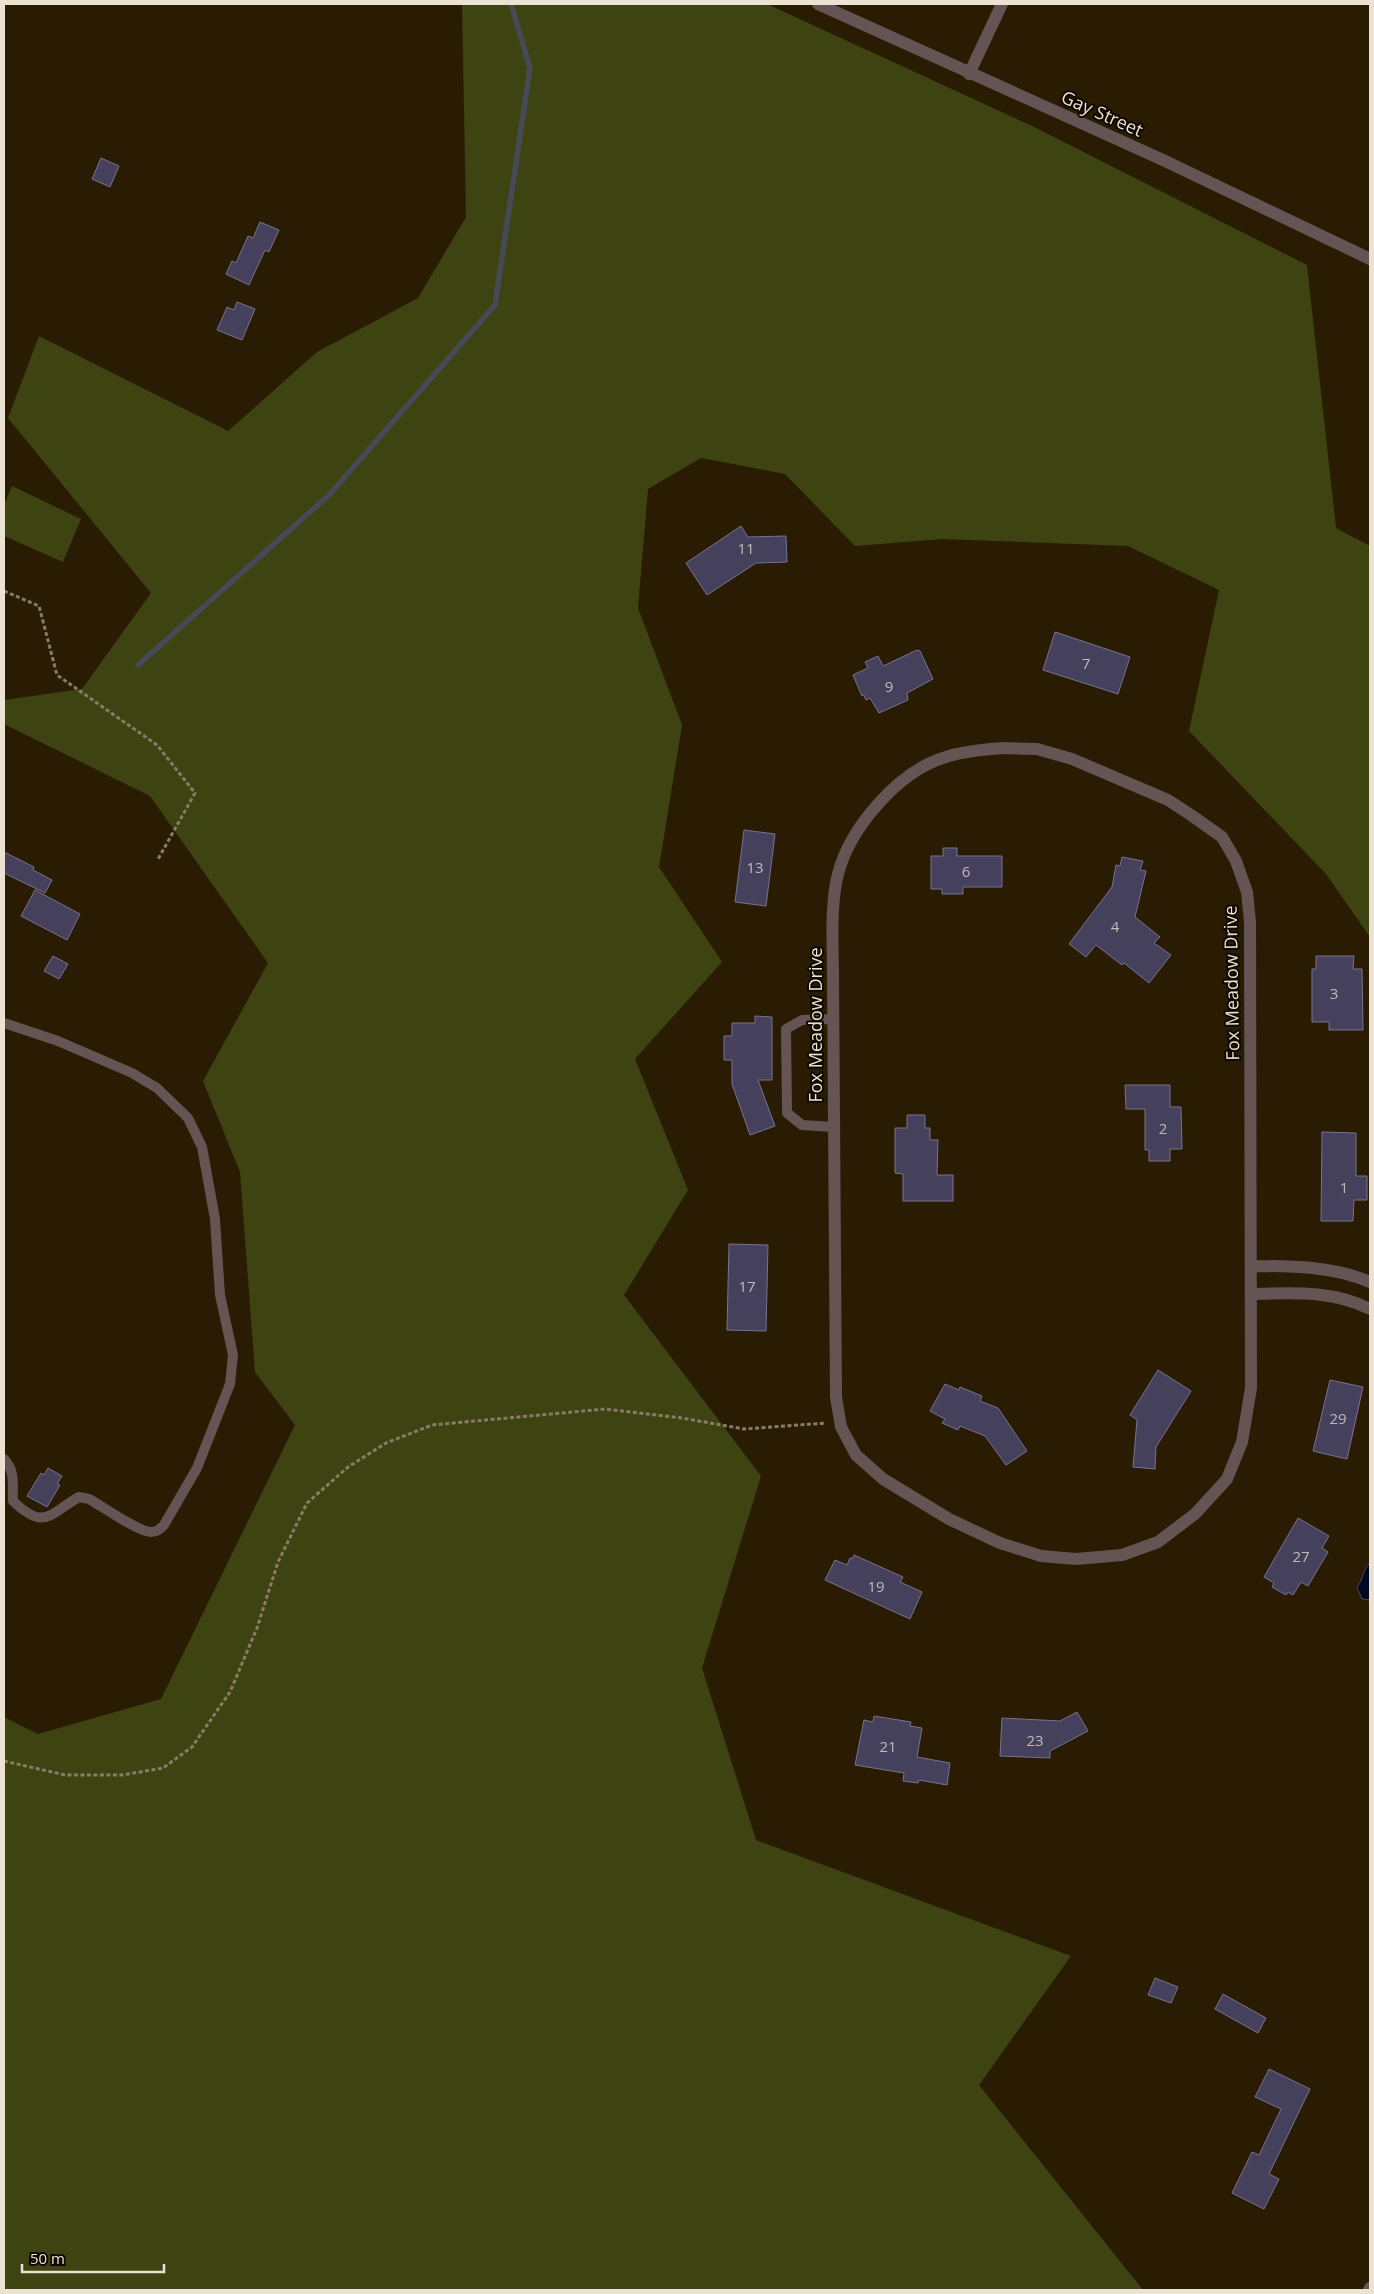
<svg xmlns="http://www.w3.org/2000/svg" width="1374" height="2294" viewBox="0 0 1374 2294" font-family="'Open Sans',sans-serif">
	<rect width="100%" height="100%" fill="#2a1c02"/>
	<path fill="#3e4312" d="M462,4H767L1032,126L1307,265L1336,528L1370,546V937L1326,874L1189,731L1219,590L1128,546L942,539L855,546L785,474L701,458L648,489L638,608L682,725L659,867L722,962L635,1059L688,1190L624,1295L761,1476L702,1668L756,1840L1071,1956L979,2085L1143,2290H4V1717L38,1734L161,1699L295,1425L255,1372L240,1172L203,1081L268,963L150,796L4,724V700L82,689L151,593L8,418L39,336L228,431L317,352L418,298L466,217Z
		M12,486L81,519L63,562L4,536V505Z"/>
	<path fill="#000921" stroke="#464a56" d="M1370,1563V1600L1362,1599L1357,1587C1364,1579 1362,1570 1370,1563Z"/>
	<g fill="none" stroke-linecap="round" stroke-linejoin="round">
		<path stroke="#464a56" stroke-width="5.5" d="M138,665L329,495L495,305L530,68L511,4"/>
	</g>
	<path fill="#45405c" stroke="#777391" d="M101,158L119,166L110,187L92,179Z
		M260,222L279,230L269,252L265,250L249,285L226,274L232,261L236,263L248,236L253,238Z
		M237,302L255,309L242,340L217,330L227,307L234,310Z
		M741,526L748,537L786,536L787,562L756,563L707,595L686,563Z
		M1055,632L1130,657L1118,694L1043,670Z
		M917,650L920,651L933,679L907,693L908,700L879,713L870,698L866,700L864,695L862,696L853,675L868,668L865,662L878,656L883,666Z
		M744,830L775,834L766,906L735,902Z
		M943,848H957V856H1002V887H963V894H942V889H931V856H943Z
		M4,852L34,867L33,870L52,880L45,893L4,873Z
		M1122,857L1143,861L1140,870L1146,871L1135,917L1160,937L1154,943L1171,955L1149,983L1124,963L1122,965L1096,945L1086,957L1069,944L1112,887L1116,865L1120,866Z
		M35,890L80,914L67,940L21,916Z
		M53,956L68,964L59,979L44,971Z
		M1316,956H1354L1353,969H1362L1363,1030H1329V1022H1312V969H1316Z
		M755,1016L772,1017V1080H758L775,1126L750,1135L732,1084V1060H724V1036H732V1023H755Z
		M1125,1085H1170V1107H1181L1182,1149H1170V1161H1149V1150H1145V1109H1126Z
		M907,1115H925V1128H930V1140H938L937,1175H953V1201H903V1174L895,1173V1128H907Z
		M1322,1132L1356,1133V1176H1367V1200H1354L1353,1221H1321Z
		M729,1244L768,1245L766,1331L727,1330Z
		M1158,1370L1191,1391L1156,1447L1155,1469L1133,1467L1137,1420L1130,1415Z
		M1330,1380L1363,1387L1347,1459L1313,1451Z
		M945,1384L959,1390L960,1387L982,1396L980,1401L998,1408L1027,1451L1006,1465L985,1436L960,1426L958,1430L942,1423L945,1419L930,1411Z
		M48,1468L62,1476L57,1484L60,1485L47,1507L27,1496L41,1473L44,1475Z
		M1298,1518L1329,1536L1322,1548L1328,1552L1308,1586L1301,1582L1293,1595L1288,1592L1286,1595L1272,1587L1274,1583L1264,1577Z
		M854,1555L903,1577L900,1582L922,1592L910,1619L825,1580L835,1560L847,1565L850,1558L852,1559Z
		M1077,1712L1088,1731L1050,1751V1758L1000,1756L1002,1718L1060,1721Z
		M874,1716L911,1722L910,1726L922,1728L917,1757L950,1763L947,1785L919,1780L918,1783L903,1781L904,1773L855,1765L864,1720L873,1722Z
		M1155,1978L1178,1987L1171,2003L1148,1995Z
		M1223,1994L1266,2018L1258,2033L1215,2009Z
		M1269,2069L1310,2089L1269,2174L1279,2179L1264,2209L1232,2193L1252,2152L1259,2155L1281,2109L1255,2097Z"/>
	<g fill="none" stroke-linecap="round" stroke-linejoin="round">
		<path stroke="#887c67" stroke-width="3" stroke-dasharray="4 2.5" stroke-linecap="butt" d="M4,591L39,606L57,675L157,745L195,793L157,861
			M4,1761L65,1775H122L163,1768L192,1747L230,1692L257,1628L278,1562L307,1503L348,1467L386,1443L432,1425L605,1409L682,1418L744,1429L826,1423"/>
		<path stroke="#645453" stroke-width="10" d="M833,1019L802,1020L786,1029L787,1113L802,1125L834,1127
			M4,1023L58,1041L132,1073L157,1088L188,1118L202,1147L215,1219L220,1295L233,1355L230,1384L197,1468L164,1525C160,1529 157,1532 151,1532C138,1532 102,1506 89,1499L79,1497C50,1513 45,1532 13,1501C12,1484 16,1472 4,1459"/>
		<path stroke="#645453" stroke-width="12" d="M969,74L1002,4
			M1002,748L1037,749L1072,759L1168,800L1191,815L1222,837L1236,861L1247,892L1250,922L1251,1388L1242,1442L1227,1479L1195,1514L1158,1542L1122,1555L1076,1559L1041,1556L1000,1543L949,1519L883,1479L856,1455L841,1427L836,1397L833,977C833,946 830,905 838,874C850,828 898,771 946,757C963,751 984,750 1002,748Z
			M1252,1266C1292,1266 1333,1266 1370,1282
			M1252,1294C1293,1293 1333,1290 1370,1309"/>
		<path stroke="#645453" stroke-width="12" d="M818,4L1163,160L1370,259
			M1369,2290L1370,2288"/>
	</g>
	<g text-anchor="middle" stroke-width="4" stroke-linejoin="round" paint-order="stroke">
		<g font-size="15" fill="#c2bab4">
			<text x="746" y="554">11</text>
			<text x="1086" y="669">7</text>
			<text x="889" y="692">9</text>
			<text x="755" y="873">13</text>
			<text x="966" y="877">6</text>
			<text x="1115" y="932">4</text>
			<text x="1334" y="999">3</text>
			<text x="1163" y="1134">2</text>
			<text x="1344" y="1193">1</text>
			<text x="747" y="1292">17</text>
			<text x="1338" y="1424">29</text>
			<text x="1301" y="1562">27</text>
			<text x="876" y="1592">19</text>
			<text x="1035" y="1746">23</text>
			<text x="888" y="1752">21</text>
		</g>
		<g font-size="18" fill="#ebe2d2" stroke="#0e0801">
			<text transform="translate(1102 114) rotate(24)" y="6">Gay Street</text>
			<text transform="translate(1232 983) rotate(-91)" y="6">Fox Meadow Drive</text>
			<text transform="translate(816 1025) rotate(-90)" y="6">Fox Meadow Drive</text>
		</g>
	</g>
	<rect width="1374" height="2294" fill="none" stroke="#ebe2d2" stroke-width="10"/>
	<path d="M22 2264v8h142v-8" fill="none" stroke="#ebe2d2" stroke-width="2.5"/>
	<text x="30" y="2264" font-size="15" fill="#ebe2d2" stroke="#0e0801" stroke-width="4" paint-order="stroke">50 m</text>
</svg>
